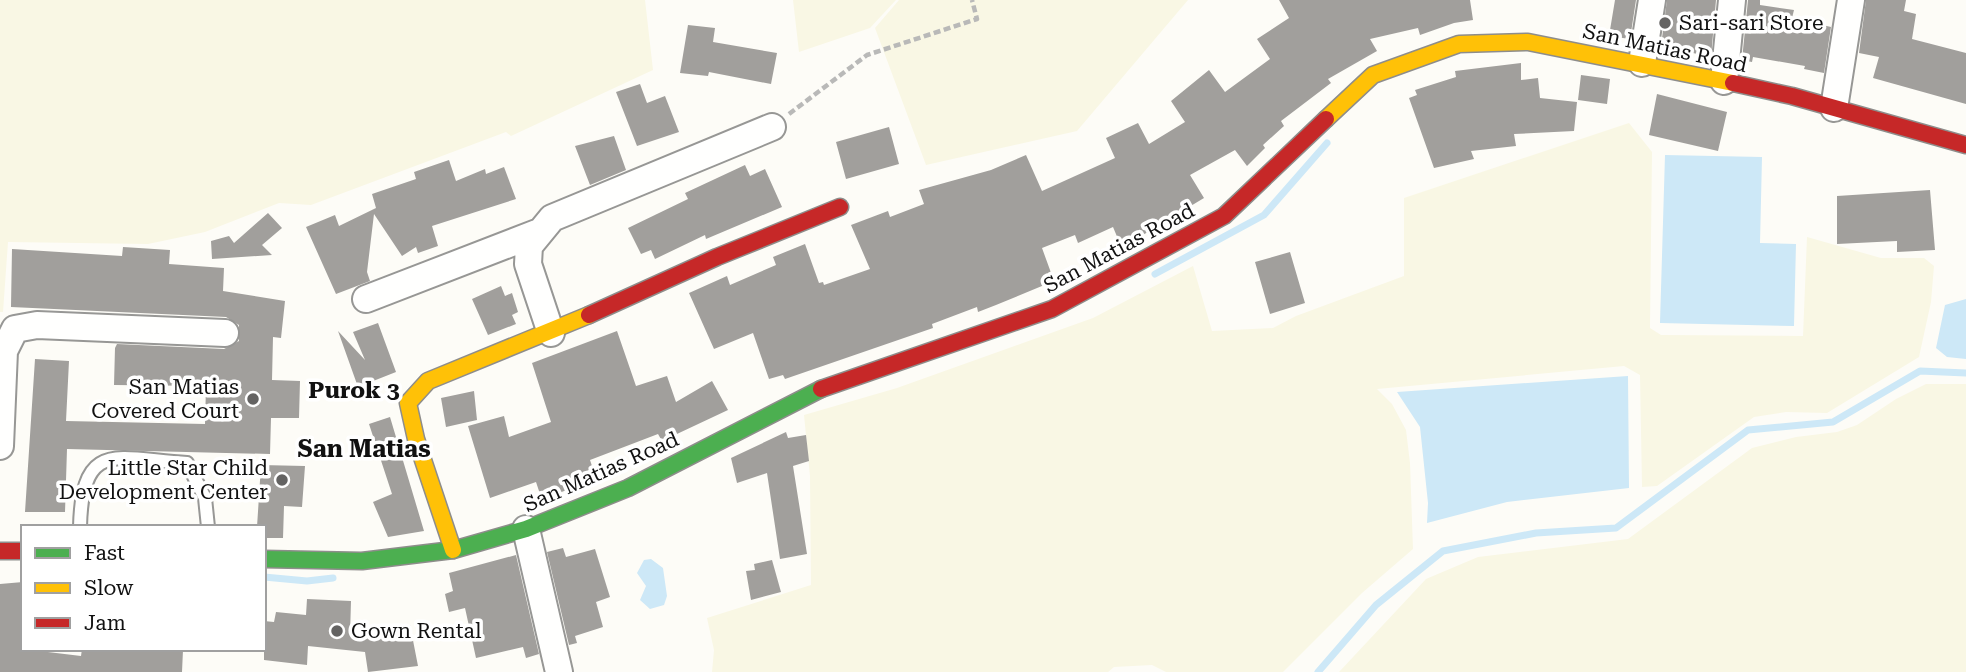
<svg xmlns="http://www.w3.org/2000/svg" width="1966" height="672" viewBox="0 0 1966 672" font-family="'Roboto Serif',serif">
	<rect width="100%" height="100%" fill="#fdfcf7"/>
	<path fill="#f9f7e4" d="M0,0H645L653,70L511,136L506,132L311,205L279,203L205,232L148,244L8,242L3,312H0Z
		M793,0H896L870,28L799,52Z
		M899,0H1188L1077,131L926,165L875,28Z
		M1629,123L1652,152L1650,328L1661,335L1803,336L1807,237L1881,258H1924L1934,266L1931,302L1919,357L1827,413L1786,412L1754,417L1657,486L1642,487L1640,375L1624,366L1377,389L1392,404L1406,430L1410,463L1413,549L1362,593L1283,672H1166L1152,665L1114,667L1108,672H712L714,650L707,618L811,585L810,476L804,415L897,388L1093,318L1193,266L1212,331L1273,328L1296,316L1404,276V198Z
		M1926,384H1966V672H1339L1426,579L1478,557L1628,539L1752,448L1796,437L1837,432L1857,425L1896,399Z"/>
	<path fill="#cde8f7" d="M1665,155L1762,157L1760,243L1796,244L1794,326L1660,323Z
		M1966,299V359L1947,357L1936,348L1945,305Z
		M1628,376L1629,488L1507,502L1427,523L1428,503L1420,427L1397,392Z
		M651,559L663,568L667,596L664,605L650,609L640,600L646,586L637,573L644,560Z"/>
	<g fill="none" stroke-linecap="round" stroke-linejoin="round">
		<path stroke="#cde8f7" stroke-width="7" d="M1155,274L1264,215L1327,143
			M264,577L307,581L333,578
			M1318,672L1376,605L1443,551L1536,533L1616,528L1748,430L1833,422L1920,371L1966,373"/>
	</g>
	<path fill="#a19f9c" d="M1279,0H1470L1473,20L1454,23L1420,35L1418,28L1370,39L1377,51L1328,79L1331,83L1281,121L1284,126L1263,145L1265,148L1247,166L1235,150L1190,175L1204,198L1189,207L1191,210L1121,246L1113,227L1078,243L1075,235L1042,248L1054,281L996,305L978,312L977,307L932,324L933,328L785,379L783,375L769,379L753,333L714,349L689,293L727,276L730,285L776,265L773,257L805,244L819,283L823,282L824,285L870,269L851,225L888,211L890,217L924,204L919,190L991,170L1026,155L1042,191L1115,158L1106,138L1138,123L1149,144L1185,122L1171,101L1209,70L1225,92L1270,59L1257,39L1289,18Z
		M1615,0H1636L1630,39L1609,36Z
		M1667,0H1716L1711,57L1661,46Z
		M1748,0H1760V5L1794,10L1792,18L1831,27L1824,73L1804,69L1805,66L1753,57L1752,62L1742,60Z
		M1866,0H1906L1904,11L1916,14L1912,39L1966,53V104L1873,78L1879,57L1859,53Z
		M688,25L715,28L713,42L777,53L771,84L709,72L708,76L680,73Z
		M1521,63V80L1538,78L1540,98L1577,102L1574,131L1514,134L1516,146L1471,151L1474,159L1434,168L1409,98L1417,95L1415,90L1456,77L1455,71Z
		M1581,75L1610,79L1607,104L1578,100Z
		M640,84L647,103L665,96L679,132L637,146L616,92Z
		M1657,94L1727,112L1718,151L1649,135Z
		M889,127L899,164L846,179L836,142Z
		M614,136L626,170L590,185L575,146Z
		M449,160L456,181L485,169L486,174L504,167L516,199L432,226L438,246L418,253L416,247L402,256L374,214L367,272L370,281L336,294L306,227L335,215L339,226L376,208L372,194L416,179L414,172Z
		M745,165L750,176L765,169L782,207L706,239L705,235L655,259L651,250L641,254L628,228L688,199L685,193Z
		M1930,190L1935,250L1897,252V241L1837,244V196Z
		M268,213L282,228L262,245L272,255L212,259L211,241L229,236L234,243Z
		M123,247L170,250L169,264L224,268L223,291L285,301L281,338L273,337L272,380L300,381L299,418H271L270,454L67,449L65,512H25L35,359L69,361L66,421L205,424L206,386L114,385L115,348L117,344L224,349L239,341V325L226,317L11,307L12,249L122,256Z
		M1290,252L1305,303L1270,314L1255,262Z
		M501,286L505,296L512,293L518,312L512,315L516,324L488,335L472,299Z
		M378,323L396,372L358,387L338,331L365,360L353,332Z
		M617,331L636,386L667,376L676,402L712,381L728,410L662,441L658,434L590,460L596,478L542,500L536,482L490,498L468,426L504,416L509,437L551,422L532,363Z
		M474,391L477,420L446,427L441,398Z
		M390,417L424,531L388,537L373,502L392,494L369,424Z
		M786,432L788,438L806,435L809,461L793,466L807,554L780,559L767,473L737,483L731,458Z
		M261,465L305,466L302,507L284,506L283,538H264V527H257Z
		M563,548L566,557L595,549L610,597L596,602L603,627L575,636L577,643L569,645L547,552Z
		M516,555L539,654L526,658L523,647L476,658L465,608L449,612L445,594L453,591L449,573Z
		M772,560L781,592L751,600L746,571L755,570L754,564Z
		M23,582V649L81,656L82,649L183,650L182,672H0V584Z
		M307,599L351,601L350,635L410,625L418,666L368,672L365,652L308,646L307,665L264,660V621L274,622L276,612L306,615Z"/>
	<g fill="none" stroke-linecap="round" stroke-linejoin="round">
		<g stroke="#979795" stroke-width="16">
			<path id="lane" d="M80,527C82,438 117,459 187,463L205,498L208,527"/>
		</g>
		<g stroke="#979795" stroke-width="30">
			<path id="street" d="M1642,63L1652,0
				M1724,81L1732,0
				M1834,108L1851,0
				M366,299L537,233
				M551,333L528,264L529,246L552,218L772,127
				M0,446L4,351L15,329L37,325L225,333
				M526,529L559,672"/>
		</g>
		<g stroke="#8e8d8b" stroke-width="19">
			<path id="fast" d="M264,559L362,561L453,550L526,529L628,488L821,389"/>
		</g>
		<g stroke="#8e8d8b" stroke-width="19">
			<path id="slow" d="M1326,119L1373,75L1459,44L1528,42L1733,83
				M453,550L416,439L408,403L428,381L589,315"/>
		</g>
		<g stroke="#8e8d8b" stroke-width="19">
			<path id="jam" d="M1733,83L1792,96L1966,145
				M589,315L717,257L840,207
				M821,389L1052,309L1224,216L1326,119
				M0,551H23"/>
		</g>
		<path stroke="#b9b9b8" stroke-width="4.5" stroke-dasharray="7 3.5" stroke-linecap="butt" d="M789,114L867,55L977,19L972,0"/>
		<use href="#lane" stroke="#fffffe" stroke-width="12"/>
		<use href="#street" stroke="#fffffe" stroke-width="26"/>
		<use href="#fast" stroke="#4caf50" stroke-width="16"/>
		<use href="#slow" stroke="#ffc107" stroke-width="16"/>
		<use href="#jam" stroke="#c62828" stroke-width="16"/>
	</g>
	<g fill="#646362" stroke="#fff" stroke-width="2.5">
		<circle cx="1665" cy="23" r="7"/>
		<circle cx="253" cy="399" r="7"/>
		<circle cx="282" cy="480" r="7"/>
		<circle cx="337" cy="631" r="7"/>
	</g>
	<g text-anchor="middle" stroke-width="7" stroke-linejoin="round" paint-order="stroke">
		<g font-size="21" fill="#111" stroke="#fff" text-anchor="start">
			<text x="1679" y="30">Sari-sari Store</text>
			<text x="239" y="394" text-anchor="end">San Matias<tspan x="239" dy="24">Covered Court</tspan></text>
			<text x="268" y="475" text-anchor="end">Little Star Child<tspan x="268" dy="24">Development Center</tspan></text>
			<text x="351" y="638">Gown Rental</text>
		</g>
		<g font-size="21" fill="#111" stroke="#fff">
			<text transform="translate(1665 48) rotate(12)" y="7">San Matias Road</text>
			<text transform="translate(1119 248) rotate(-28)" y="7">San Matias Road</text>
			<text transform="translate(601 472) rotate(-24)" y="7">San Matias Road</text>
		</g>
		<g font-size="23" font-weight="bold" fill="#111" stroke="#fff">
			<text x="354" y="398">Purok 3</text>
		</g>
		<g font-size="24" font-weight="bold" fill="#111" stroke="#fff">
			<text x="364" y="457">San Matias</text>
		</g>
	</g>
	<rect x="21" y="525" width="245" height="126" fill="#ffffff" stroke="#a0a0a0" stroke-width="2"/>
	<rect x="35" y="548" width="35" height="10" fill="#4caf50" stroke="#a0a0a0" stroke-width="2"/>
	<text x="84" y="560" font-size="21" fill="#111111">Fast</text>
	<rect x="35" y="583" width="35" height="10" fill="#ffc107" stroke="#a0a0a0" stroke-width="2"/>
	<text x="84" y="595" font-size="21" fill="#111111">Slow</text>
	<rect x="35" y="618" width="35" height="10" fill="#c62828" stroke="#a0a0a0" stroke-width="2"/>
	<text x="84" y="630" font-size="21" fill="#111111">Jam</text>
</svg>
